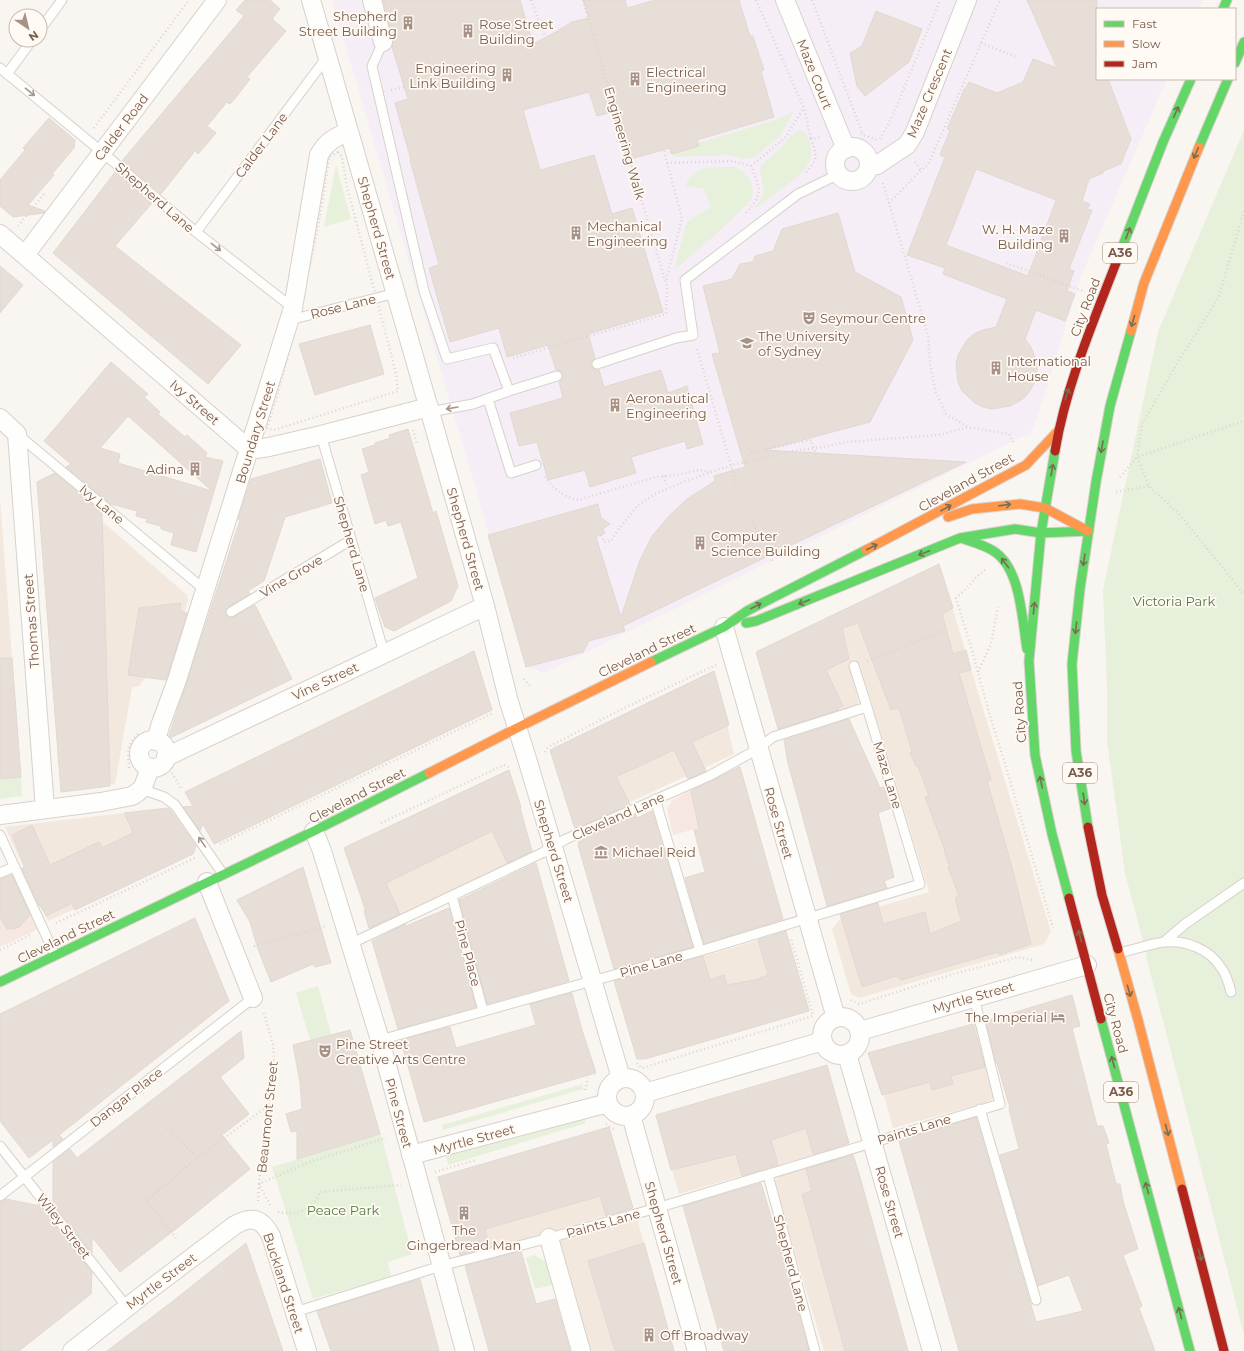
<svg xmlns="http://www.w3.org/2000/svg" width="1244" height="1351" viewBox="0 0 1244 1351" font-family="Montserrat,sans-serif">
	<rect width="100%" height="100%" fill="#f9f5f0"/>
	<path fill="#f2e8de" d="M50,476L187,595L188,600L163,679L146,677L139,686L132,687L115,784L61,789L39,482Z
		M0,498L21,777L0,779Z
		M939,564L1051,932L1044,944L859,998L851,994L832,929L841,918L929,892L860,665L851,671L860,706L778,729L756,652Z
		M711,672L716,675L734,754L628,803L591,731Z
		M509,771L532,852L370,930L346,846Z
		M123,813L151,874L48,921L5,827Z
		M759,940L782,1019L615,982Z
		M976,1024L994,1098L985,1103L893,1128L872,1053Z
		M825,1066L848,1145L679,1194L656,1115Z
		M609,1129L632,1208L462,1258L440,1177Z
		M851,1154L907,1351H824L774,1182L779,1176Z
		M637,1219L674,1351H591L567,1266L564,1265L557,1239Z"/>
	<path fill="#f6e8e1" d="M739,766L753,813L673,835L667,809L672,800Z
		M11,873L38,929L0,947V878Z"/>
	<path fill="#f6eef6" d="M332,0H1202L1198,9H1097V79H1167L1082,274L1039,412L1031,434L1017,439L545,673L528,667Z"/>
	<path fill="#e7f0db" d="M794,111L780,136L754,157L744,159L729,155L674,157L668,152L779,119Z
		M800,130L806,133C813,152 814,160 800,175L752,211L761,199L764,192L760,171L761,165L772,156L787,141L791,135Z
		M1244,130V1335L1166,1032L1146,957L1147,956L1125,873L1107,740V689L1103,590L1158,332Z
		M336,165L351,219L324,227Z
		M735,167C747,172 757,186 751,199C748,205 741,210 736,215C717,235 695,252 674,270L687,222L711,207L704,189L686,186C690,165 719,167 735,167Z
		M21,777L22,796L0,799V779Z
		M318,986L331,1034L310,1040L296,993Z
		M583,1084V1089L443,1130L442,1125Z
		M584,1117L586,1123L448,1165L446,1156Z
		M381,1134L412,1254L388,1262L391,1277L313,1299L272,1167Z
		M534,1255L546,1262L552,1285L535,1289L526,1258Z"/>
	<path fill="#e6ded7" stroke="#e2d8d2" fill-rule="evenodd" d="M245,0H270L280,9L272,19L286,31L247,77L250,79L237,96L230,104L227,102L207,126L216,133L198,154L195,151L161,194L160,193L122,161L244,16L236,10Z
		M383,0H520L533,44L556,32L572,22L589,18L583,0H625L627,8L655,0H739L750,36H753L764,70L761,71L774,117L697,140L699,146L672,154L670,148L627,160L612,112L597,116L589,92L523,110L540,170L594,155L612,214L632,208L663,312L588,334L595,358L591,362V366L595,370H599L604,387L661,370L668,393L687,386L703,444L687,449L685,441L631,457L636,473L590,487L585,470L548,480L537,442L519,446L510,413L563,398L559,382L562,380L563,375L561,371L556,370L548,345L507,357L499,328L450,342L429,268L439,265L410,160H411L395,103L408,99L392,47L393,39Z
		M1027,0H1097V79H1108L1131,139L1121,164L1103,171V173L1089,179L1082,201L1090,204L1087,209L1092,210L1069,269L1074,271L1067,291L1075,294L1065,321L1036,310L1025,339L1031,347L1037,363V372L1035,381L1031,389L1025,397L1018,402L1010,406L992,409L983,407L975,403L962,391L958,382L956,364L958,355L967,340L974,334L983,330L996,327L1007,299L943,274L945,268L907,255L945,157L940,155L950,130L947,129L965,88H966L969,82L997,93L1023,82L1033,59L1057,68ZM976,169L1056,200L1028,276L946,245Z
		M876,11L922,29L909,62L865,96L857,86L850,53L862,46Z
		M49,118L75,140L74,148L52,174L54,175L28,205L45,211L44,213L13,217L0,206V180L25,150L23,148Z
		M116,171L152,203L115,246L241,345L208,384L53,253Z
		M838,213L855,272L901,297L913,340L870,422L765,450L966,462L760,560L623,626L625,631L589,641L583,652L526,667L488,535L598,504L601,518L610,524L603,529L605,533L596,537L621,617L640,560L652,536L669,516L687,499L715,481L714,476L745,467L712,354L720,353L703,286L732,279L740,264L753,262L755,256L773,251L782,229Z
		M0,266L23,285L0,313Z
		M370,325L384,374L315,395L299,344Z
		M111,362L148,394L144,397L160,412L158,414L185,437L187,435L207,453L205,457L223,461L196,552L171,545L174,533L161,529V526L146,522L147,519L136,516L137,511L111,504L66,467L71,464L44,441ZM128,416L212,491L118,463L120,454L100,448Z
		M408,429L433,513L436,511L458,586L451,601L394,631L385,627L375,598L418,578L401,522L388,526L386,520L375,524L361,475L369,472L362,449L375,445V443L390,438L389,435Z
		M320,459L332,503L285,517L264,581L248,591L250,594L228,607L225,612L228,617L231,618L255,605L292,679L168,739L240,520L238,519L251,479Z
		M55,473L102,512L110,786L61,792L37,482Z
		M939,564L953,608L942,614L953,654L966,650L971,670L959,673L991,780L987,781L1013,871L1031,944L999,955L998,952L901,980L896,976L862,987L840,914L878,903L883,924L925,912L930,934L961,921L955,898L959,896L948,867H950L944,851L945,850L925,797L929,796L918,766H916L910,753L912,752L899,708L891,710L858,623L842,628L849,659L826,670L843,706L837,708L839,710L778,729L756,652Z
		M181,603L179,610L187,613L166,680L128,675L139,608Z
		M474,651L492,710L214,844L203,824L200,831L183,807L193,806L185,792Z
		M0,658H12L21,777L0,779Z
		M714,671L729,725L692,742L706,771L688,779L674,750L616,777L630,804L575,829L550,750Z
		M849,719L880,788L884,787L891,808L878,813L894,877L884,881L887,888L827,906L788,763L784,740Z
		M740,767L783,919L704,944L685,878L705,872L694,830L699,829L691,791Z
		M509,770L521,807L520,808L532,851L507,863L492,831L386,883L400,914L369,928L364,911H366L344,848Z
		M169,808L196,846L193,854L75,910L72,903L46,916L40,905L39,906L22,868L25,867L12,835L32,825L50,865L99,842L102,848L133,833L124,813Z
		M652,811L693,947L614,969L578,845L579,844L578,840L636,815L637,818Z
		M536,863L569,981L487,1004L459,900Z
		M303,867L331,963L315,967L313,964L271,982L258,949L250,922L237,900Z
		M12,875L30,915L19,927L13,929H7L0,917V879Z
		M449,908L476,1007L398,1029L372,941L405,924L406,926Z
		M195,918L229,1001L59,1135L63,1139L53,1147V1140L29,1158L0,1121V1014Z
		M786,931L809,1011L645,1059H637L614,981L703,956L710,980L724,975L727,985L760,979V978L768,975L758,940Z
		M572,993L582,1030L596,1073L424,1122L401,1041V1040L450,1027L456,1048L536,1025L530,1004Z
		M1072,995L1080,1026L1072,1028L1097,1126H1103L1109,1143L1106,1144L1116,1184H1120L1123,1201L1138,1249L1123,1255L1142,1306L1139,1308L1155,1351H959L899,1141L976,1117L1036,1322L1083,1311L1069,1275L1038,1286L1000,1155L1019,1149L1009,1109L1010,1108L997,1063H996L986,1021Z
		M973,1024L985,1067L951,1076L953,1084L932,1090L930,1082L882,1095L868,1053Z
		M350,1030L380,1134L297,1159V1131L291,1132L286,1114L302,1109L300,1082L293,1045Z
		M241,1031L244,1058L220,1077L249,1114L222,1135L250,1169L181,1225L120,1272L92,1237V1253L53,1203V1162L70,1149L77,1158Z
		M827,1065L849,1143L813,1154L806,1128L771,1140L778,1165L742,1176L736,1154L671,1170L656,1115Z
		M609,1127L633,1208L606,1216L600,1196L485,1229L489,1247L460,1255L438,1177Z
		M853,1155L860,1177L908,1351H845L802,1194L812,1191L806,1169Z
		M761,1183L791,1284L809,1351H724L683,1206Z
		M6,1199L40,1206L92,1272L91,1294L19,1351H0V1202Z
		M246,1243L283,1351H107L173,1301Z
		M644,1243L659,1296L674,1351H615L588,1261Z
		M521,1251L536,1304L555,1299L570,1351H489L465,1266Z
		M420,1279L439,1351H331L317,1311Z"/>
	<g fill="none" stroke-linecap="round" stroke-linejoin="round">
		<g stroke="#d7d1cb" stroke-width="11">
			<path id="lane" d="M40,30L62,0
				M383,42L372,66L424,291L447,359L493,348L509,391
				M0,68L102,152L196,232L293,308
				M7,74L32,40
				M196,232L327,57
				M290,320L396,293
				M597,364L676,338L693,335L685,280L798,194L839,174
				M488,399L511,473L536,465
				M430,412L473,404L509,391L557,376
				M17,434L205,590
				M321,435L384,653
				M231,612L351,540
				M141,789L164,797L175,805L223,874
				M655,799L700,951
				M0,835L55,955
				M0,873L14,867
				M452,896L483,1011
				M1164,942L1185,924L1244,883
				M350,944L542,853L566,839L709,776L758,749L773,737L867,707
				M1119,953C1133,950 1149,944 1164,942C1186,940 1210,949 1222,969C1227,976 1229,984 1231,992
				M380,1040L700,951L920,884L867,707L854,666
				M980,1109L1036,1300
				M0,1146L127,1307
				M768,1175L815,1351
				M0,1196L253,998
				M295,1312L441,1266L549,1238L657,1208L1000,1104L974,997"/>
		</g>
		<g stroke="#d7d1cb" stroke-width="20">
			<path id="street" d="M311,0L430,412L485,606L509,702L528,762L621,1078
				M372,0L383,42
				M785,0L846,149
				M835 164a17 17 0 1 1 34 0a17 17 0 1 1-34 0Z
				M869,166L877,165L907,145L915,132L967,0
				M0,234L250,450L269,447L321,435L429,407
				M25,255L217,0
				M0,418L17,434L45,809
				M724,627L836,1018
				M139 754a14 14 0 1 1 28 0a14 14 0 1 1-28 0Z
				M156,741L160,726L177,680L293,308L319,155C326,142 335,137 348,132
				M166,757L485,606
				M0,815L101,802L132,796L138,792L143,787L150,768
				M314,831L322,851L380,1040L465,1351
				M207,882L253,998
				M822 1036a19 19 0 1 1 38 0a19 19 0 1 1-38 0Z
				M860,1031L1087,965
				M847,1054L932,1351
				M607 1097a19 19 0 1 1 38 0a19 19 0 1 1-38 0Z
				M645,1093L823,1041
				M631,1115L697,1351
				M411,1155L608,1103
				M549,1238L581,1351
				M72,1351L144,1294L235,1225C253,1215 262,1219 271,1236L307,1351"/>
		</g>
		<g stroke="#dad1cc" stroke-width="11">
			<path id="fast" d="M1223,9L1227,0
				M1235,63L1244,42
				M1199,147L1228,79
				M1116,263L1163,142L1191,79
				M1055,451L1041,533L1029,661L1035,755L1052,834L1069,898
				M961,538C972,542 985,545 995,552C1021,570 1022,620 1027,649
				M746,623L756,621L960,538L1015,529L1041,533L1089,531
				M651,662L724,627L747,611L866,550
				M1088,827L1076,751L1072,664L1080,589L1096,482L1110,406L1131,331
				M0,982L314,831L429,773
				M1101,1019L1190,1351"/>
		</g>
		<g stroke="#dad1cc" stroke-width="11">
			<path id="slow" d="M1131,331L1144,283L1199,147
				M948,517L972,509L1020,504L1045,508L1088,531
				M866,550L1026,465L1058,431
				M429,773L517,728L651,662
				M1118,949L1138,1020L1182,1189"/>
		</g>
		<g stroke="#dad1cc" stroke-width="11">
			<path id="jam" d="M1055,451C1066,386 1092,325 1116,263
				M1088,827L1102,895L1118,949
				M1069,898L1101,1019
				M1182,1189L1224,1351"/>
		</g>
		<path stroke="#dcd5d0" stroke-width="2.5" stroke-dasharray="1 3" stroke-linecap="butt" d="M531,0L545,37
			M756,0L804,108L811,139
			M812,0L863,135
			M981,43L1017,57
			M391,90L404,87
			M94,128L189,0
			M861,133L863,135L878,140
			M880,139L893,115L940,0
			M664,151L682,218L666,281
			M338,152L342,157L347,187L396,373L398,391L274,430L267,428C280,389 290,348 300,308C312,258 323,208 329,157Z
			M915,162L921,170
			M667,163L732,161L751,166
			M751,166L786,137L803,109
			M806,172C818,160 817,154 811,139L821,137
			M883,183L928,335L930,362L935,390L946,414L968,427L1009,434L1015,445
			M889,203L921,170L928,165L1000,0
			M1244,211L1219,296L1175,367L1142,424L1137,457L1149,486L1179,514L1244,594
			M746,213C764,193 760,189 751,166
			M18,226L45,193
			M1006,263L1083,291
			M697,349L737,486
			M513,358L666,314L667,287L583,0
			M413,430L417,444
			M744,462L752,452L811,440L817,457
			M664,476L666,484
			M545,477C554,489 562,496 578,500L656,477L676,475L699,470L711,472
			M1120,477L1137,457L1244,421
			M1116,492L1149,486
			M750,517L773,562
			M601,535L604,542L611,541L618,530L637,506L655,494L683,482L732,465L799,450L824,447L846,442L939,435L968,427
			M985,570L977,576L969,586L956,598L969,640L990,716L1004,760L1053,928
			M867,661L945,630
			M978,672L991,644L998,607
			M524,679L532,688
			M545,752L548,747L620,710L716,665
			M129,768C128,753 126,745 138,734
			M172,773L182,790
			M381,823L504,765L509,767
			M220,844L493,713
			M56,923L195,858
			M254,946L326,926
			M0,950L30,935
			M851,1000L859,1004L957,973L1018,957L1032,960
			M264,1013L273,1044L274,1059L259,1184L270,1205
			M637,1063L642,1068L813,1016L791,938
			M585,1090L588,1078
			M606,1124L615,1130
			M167,1128L197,1158
			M435,1172L476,1160
			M258,1201L259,1184L309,1162L386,1138
			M278,1212C298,1216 312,1210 320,1192L401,1185
			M176,1238L146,1201L197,1158L269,1105"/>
		<use href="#lane" stroke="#fefefd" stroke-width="9"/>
		<use href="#street" stroke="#fefefd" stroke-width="18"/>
		<use href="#fast" stroke="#63d668" stroke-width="9"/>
		<use href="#slow" stroke="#ff974d" stroke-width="9"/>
		<use href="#jam" stroke="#b3261e" stroke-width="9"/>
	</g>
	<defs><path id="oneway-shaft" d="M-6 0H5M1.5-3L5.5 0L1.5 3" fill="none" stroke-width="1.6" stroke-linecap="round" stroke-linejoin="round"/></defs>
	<g stroke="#a8958b">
		<use href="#oneway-shaft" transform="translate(30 92) rotate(39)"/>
		<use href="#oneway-shaft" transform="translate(216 247) rotate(38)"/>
		<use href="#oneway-shaft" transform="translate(452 408) rotate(170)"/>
		<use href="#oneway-shaft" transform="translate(202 842) rotate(-125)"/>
	</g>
	<g stroke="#776e51">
		<use href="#oneway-shaft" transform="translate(1176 112) rotate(-66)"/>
		<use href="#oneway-shaft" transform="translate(1196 153) rotate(113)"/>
		<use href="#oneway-shaft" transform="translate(1128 233) rotate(-69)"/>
		<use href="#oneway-shaft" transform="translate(1133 321) rotate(106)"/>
		<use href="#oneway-shaft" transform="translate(1067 394) rotate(-73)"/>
		<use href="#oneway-shaft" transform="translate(1102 447) rotate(100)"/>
		<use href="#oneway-shaft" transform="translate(1052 470) rotate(-80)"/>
		<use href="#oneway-shaft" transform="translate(1005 505) rotate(-8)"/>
		<use href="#oneway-shaft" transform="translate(946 508) rotate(-29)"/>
		<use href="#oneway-shaft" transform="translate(872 547) rotate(-27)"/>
		<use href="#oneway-shaft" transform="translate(924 553) rotate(158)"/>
		<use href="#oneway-shaft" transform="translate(1084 560) rotate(99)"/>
		<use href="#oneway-shaft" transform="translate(1005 563) rotate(-127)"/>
		<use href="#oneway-shaft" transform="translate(804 602) rotate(158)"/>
		<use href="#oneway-shaft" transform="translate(756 606) rotate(-27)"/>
		<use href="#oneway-shaft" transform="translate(1034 608) rotate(-84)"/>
		<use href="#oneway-shaft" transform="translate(1076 628) rotate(96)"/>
		<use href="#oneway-shaft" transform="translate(1041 782) rotate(-102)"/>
		<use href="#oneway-shaft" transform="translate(1084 799) rotate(81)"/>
		<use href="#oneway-shaft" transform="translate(1080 936) rotate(-105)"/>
		<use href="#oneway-shaft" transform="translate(1129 991) rotate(74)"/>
		<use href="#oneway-shaft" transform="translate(1113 1062) rotate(-105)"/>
		<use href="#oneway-shaft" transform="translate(1167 1130) rotate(75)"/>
		<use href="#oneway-shaft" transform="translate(1147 1188) rotate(-105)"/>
		<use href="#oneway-shaft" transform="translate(1200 1255) rotate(75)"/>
		<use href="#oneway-shaft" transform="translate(1180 1313) rotate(-105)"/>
	</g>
	<defs>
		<g id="building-bare" transform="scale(1.08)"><path d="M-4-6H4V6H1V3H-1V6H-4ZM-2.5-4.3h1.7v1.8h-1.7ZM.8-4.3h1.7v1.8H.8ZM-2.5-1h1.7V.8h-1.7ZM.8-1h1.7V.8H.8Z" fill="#a69286" stroke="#fffaf3" stroke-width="2.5" paint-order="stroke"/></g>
		<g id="theatre-bare" transform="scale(1.08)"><path d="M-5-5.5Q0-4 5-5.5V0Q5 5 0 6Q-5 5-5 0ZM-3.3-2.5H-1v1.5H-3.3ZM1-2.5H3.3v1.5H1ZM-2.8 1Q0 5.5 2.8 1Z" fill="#a69286" stroke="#fffaf3" stroke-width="2.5" paint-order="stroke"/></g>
		<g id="university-bare" transform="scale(1.08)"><path d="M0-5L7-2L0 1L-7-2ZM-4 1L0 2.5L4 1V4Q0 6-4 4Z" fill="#a69286" stroke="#fffaf3" stroke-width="2.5" paint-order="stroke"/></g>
		<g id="museum-bare" transform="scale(1.08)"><path d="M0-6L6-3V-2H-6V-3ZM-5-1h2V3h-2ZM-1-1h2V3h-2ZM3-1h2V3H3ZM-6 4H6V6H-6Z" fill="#a69286" stroke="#fffaf3" stroke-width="2.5" paint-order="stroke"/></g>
		<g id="hotel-bare" transform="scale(1.08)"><path d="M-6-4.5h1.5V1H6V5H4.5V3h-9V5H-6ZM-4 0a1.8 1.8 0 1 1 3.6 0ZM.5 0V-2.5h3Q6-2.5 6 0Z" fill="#a69286" stroke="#fffaf3" stroke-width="2.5" paint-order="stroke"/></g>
	</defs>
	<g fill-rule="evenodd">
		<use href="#building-bare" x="408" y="23"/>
		<use href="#building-bare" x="468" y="31"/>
		<use href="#building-bare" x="507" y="75"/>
		<use href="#building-bare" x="635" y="79"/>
		<use href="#building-bare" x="576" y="233"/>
		<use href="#building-bare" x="1064" y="236"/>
		<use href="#theatre-bare" x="809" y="318"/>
		<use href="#university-bare" x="747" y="343"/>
		<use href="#building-bare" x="996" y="368"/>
		<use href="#building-bare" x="615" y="405"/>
		<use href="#building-bare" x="195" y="469"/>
		<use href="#building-bare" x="700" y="543"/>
		<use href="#museum-bare" x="601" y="852"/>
		<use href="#hotel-bare" x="1058" y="1017"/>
		<use href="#theatre-bare" x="325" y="1051"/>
		<use href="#building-bare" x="464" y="1213"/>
		<use href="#building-bare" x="649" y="1335"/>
	</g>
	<g text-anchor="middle" stroke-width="3.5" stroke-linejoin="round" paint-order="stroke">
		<g fill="#fffaf3" stroke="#a28b7f" stroke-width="1">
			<rect x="1103" y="243" width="34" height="20" rx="3"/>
			<rect x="1063" y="763" width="34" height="20" rx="3"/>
			<rect x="1104" y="1082" width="34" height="20" rx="3"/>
		</g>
		<g font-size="12" font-weight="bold" fill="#7a5c4d">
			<text x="1120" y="257">A36</text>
			<text x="1080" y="777">A36</text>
			<text x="1121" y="1096">A36</text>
		</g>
		<g font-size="13" fill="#7a5c4d" stroke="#fffaf3" text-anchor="start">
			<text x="397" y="21" text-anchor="end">Shepherd<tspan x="397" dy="15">Street Building</tspan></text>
			<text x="479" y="29">Rose Street<tspan x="479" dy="15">Building</tspan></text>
			<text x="496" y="73" text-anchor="end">Engineering<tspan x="496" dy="15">Link Building</tspan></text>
			<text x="646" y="77">Electrical<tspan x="646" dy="15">Engineering</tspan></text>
			<text x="587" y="231">Mechanical<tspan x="587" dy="15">Engineering</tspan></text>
			<text x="1053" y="234" text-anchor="end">W. H. Maze<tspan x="1053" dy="15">Building</tspan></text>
			<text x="820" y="323">Seymour Centre</text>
			<text x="758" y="341">The University<tspan x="758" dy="15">of Sydney</tspan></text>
			<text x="1007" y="366">International<tspan x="1007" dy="15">House</tspan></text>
			<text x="626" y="403">Aeronautical<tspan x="626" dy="15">Engineering</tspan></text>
			<text x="184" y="474" text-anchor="end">Adina</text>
			<text x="711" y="541">Computer<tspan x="711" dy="15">Science Building</tspan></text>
			<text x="612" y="857">Michael Reid</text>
			<text x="1047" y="1022" text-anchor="end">The Imperial</text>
			<text x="336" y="1049">Pine Street<tspan x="336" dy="15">Creative Arts Centre</tspan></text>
			<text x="464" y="1235" text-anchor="middle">The<tspan x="464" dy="15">Gingerbread Man</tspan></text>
			<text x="660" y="1340">Off Broadway</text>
		</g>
		<g font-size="13" fill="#7a5c4d" stroke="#fffaf3">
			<text transform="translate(815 74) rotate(68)" y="5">Maze Court</text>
			<text transform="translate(929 93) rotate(-67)" y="5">Maze Crescent</text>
			<text transform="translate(121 127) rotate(-53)" y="5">Calder Road</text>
			<text transform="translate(625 143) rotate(74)" y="5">Engineering Walk</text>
			<text transform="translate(261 145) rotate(-53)" y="5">Calder Lane</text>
			<text transform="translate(155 197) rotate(41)" y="5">Shepherd Lane</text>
			<text transform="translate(377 228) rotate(74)" y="5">Shepherd Street</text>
			<text transform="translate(343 306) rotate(-14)" y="5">Rose Lane</text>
			<text transform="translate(1085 307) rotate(-69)" y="5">City Road</text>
			<text transform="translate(195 402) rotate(41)" y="5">Ivy Street</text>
			<text transform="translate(255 432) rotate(-73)" y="5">Boundary Street</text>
			<text transform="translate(966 482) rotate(-29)" y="5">Cleveland Street</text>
			<text transform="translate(102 504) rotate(40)" y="5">Ivy Lane</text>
			<text transform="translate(466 539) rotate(74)" y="5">Shepherd Street</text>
			<text transform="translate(352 544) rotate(74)" y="5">Shepherd Lane</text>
			<text transform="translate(291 576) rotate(-31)" y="5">Vine Grove</text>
			<text transform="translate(31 621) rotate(-94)" y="5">Thomas Street</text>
			<text transform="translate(647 650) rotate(-26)" y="5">Cleveland Street</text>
			<text transform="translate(325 681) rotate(-25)" y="5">Vine Street</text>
			<text transform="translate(1019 712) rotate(-94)" y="5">City Road</text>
			<text transform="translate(888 775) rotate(73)" y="5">Maze Lane</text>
			<text transform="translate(357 795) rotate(-27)" y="5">Cleveland Street</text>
			<text transform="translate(618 816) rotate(-24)" y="5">Cleveland Lane</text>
			<text transform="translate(779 823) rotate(74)" y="5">Rose Street</text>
			<text transform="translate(554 851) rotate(73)" y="5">Shepherd Street</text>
			<text transform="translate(66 936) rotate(-26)" y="5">Cleveland Street</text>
			<text transform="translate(468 953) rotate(75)" y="5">Pine Place</text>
			<text transform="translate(651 964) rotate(-16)" y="5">Pine Lane</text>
			<text transform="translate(973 997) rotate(-16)" y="5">Myrtle Street</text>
			<text transform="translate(1116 1023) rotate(75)" y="5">City Road</text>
			<text transform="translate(126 1097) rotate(-38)" y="5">Dangar Place</text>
			<text transform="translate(399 1113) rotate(75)" y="5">Pine Street</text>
			<text transform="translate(267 1117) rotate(-84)" y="5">Beaumont Street</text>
			<text transform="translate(914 1129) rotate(-17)" y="5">Paints Lane</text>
			<text transform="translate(474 1139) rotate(-15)" y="5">Myrtle Street</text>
			<text transform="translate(890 1202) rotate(74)" y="5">Rose Street</text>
			<text transform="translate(603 1223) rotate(-16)" y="5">Paints Lane</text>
			<text transform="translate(64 1226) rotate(52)" y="5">Wiley Street</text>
			<text transform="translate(664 1233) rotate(74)" y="5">Shepherd Street</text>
			<text transform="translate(791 1263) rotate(75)" y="5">Shepherd Lane</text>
			<text transform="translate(161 1281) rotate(-37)" y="5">Myrtle Street</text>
			<text transform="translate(284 1283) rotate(72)" y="5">Buckland Street</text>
		</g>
		<g font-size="13" fill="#537a41" stroke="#fffaf3">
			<text x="1174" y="606">Victoria Park</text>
			<text x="343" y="1215">Peace Park</text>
		</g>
	</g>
	<rect x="1096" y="8" width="140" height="72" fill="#fffaf3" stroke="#cabbb1"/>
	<rect x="1104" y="21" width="20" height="6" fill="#63d668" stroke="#cabbb1"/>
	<text x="1132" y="28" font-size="12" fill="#7a5c4d">Fast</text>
	<rect x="1104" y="41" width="20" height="6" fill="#ff974d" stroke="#cabbb1"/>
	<text x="1132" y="48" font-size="12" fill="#7a5c4d">Slow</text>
	<rect x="1104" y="61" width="20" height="6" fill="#b3261e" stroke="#cabbb1"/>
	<text x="1132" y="68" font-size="12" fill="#7a5c4d">Jam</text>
	<g transform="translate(28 28) rotate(145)"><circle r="19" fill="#fffaf3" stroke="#cabbb1"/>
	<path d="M0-3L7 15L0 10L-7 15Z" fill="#a69286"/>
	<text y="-6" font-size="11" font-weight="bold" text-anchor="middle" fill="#7a5c4d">N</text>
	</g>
</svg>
